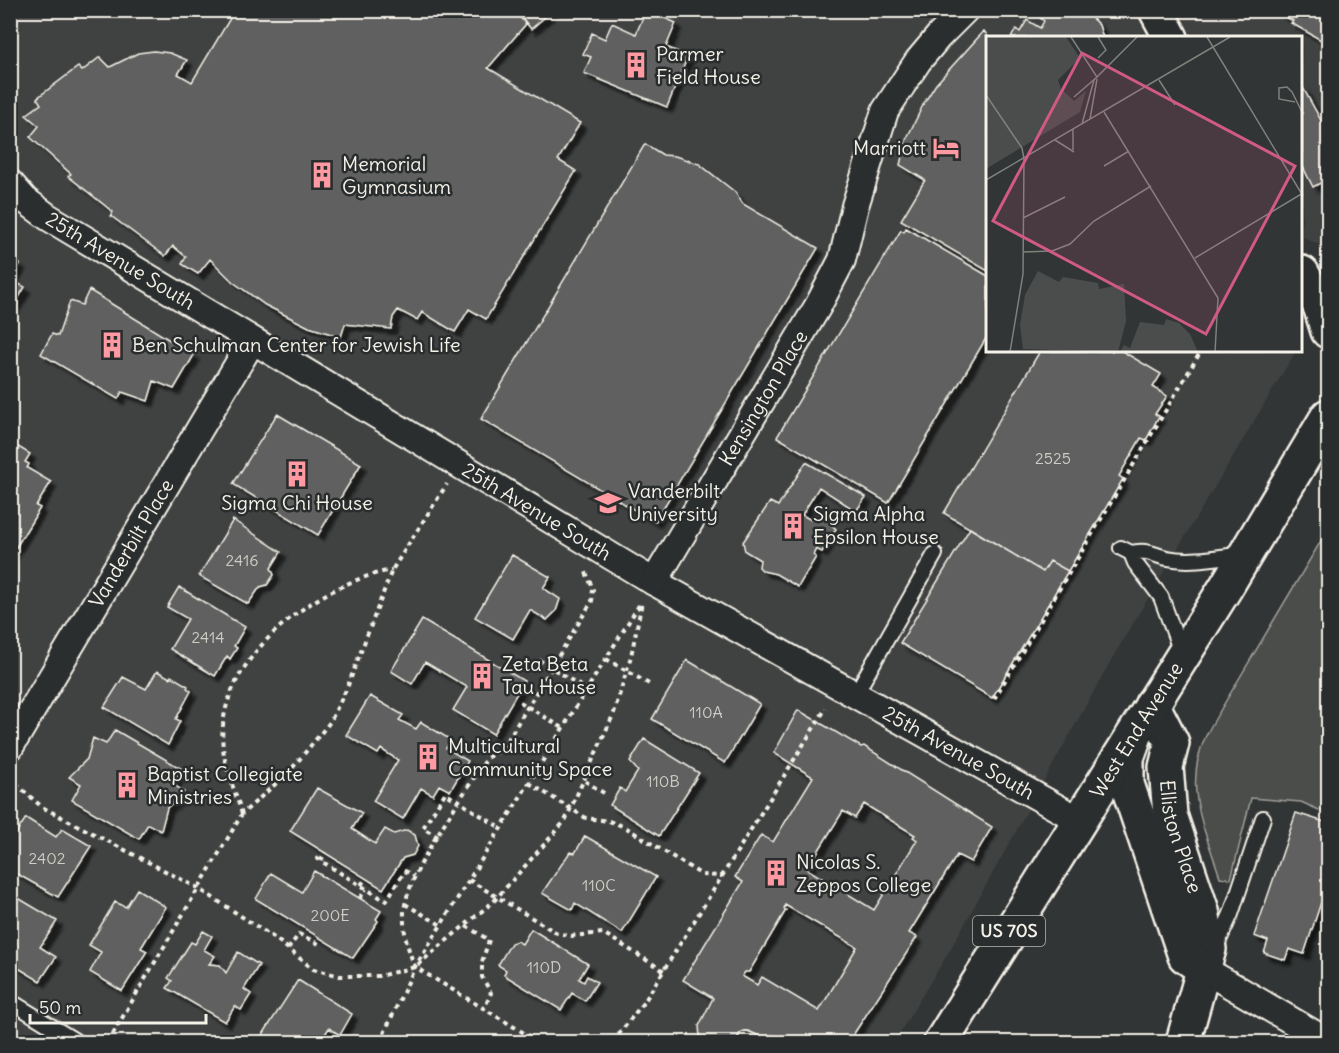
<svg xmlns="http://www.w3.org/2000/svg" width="1339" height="1053" viewBox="0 0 1339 1053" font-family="Delius,sans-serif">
	<defs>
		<filter id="shadow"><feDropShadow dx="5.5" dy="5.5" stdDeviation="1.5" flood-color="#0009"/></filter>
	</defs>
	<rect width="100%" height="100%" fill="#323535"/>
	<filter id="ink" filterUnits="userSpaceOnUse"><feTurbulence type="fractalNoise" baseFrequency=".0167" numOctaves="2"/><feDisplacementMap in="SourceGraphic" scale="12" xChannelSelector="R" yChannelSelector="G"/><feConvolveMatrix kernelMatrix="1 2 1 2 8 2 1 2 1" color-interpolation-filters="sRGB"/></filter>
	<g filter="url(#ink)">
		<path fill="#404242" d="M10,11H1149L1163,37L988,38V351H1296L1114,655L950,950L894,1042H11Z
			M1175,11H1328V250L1302,236V38L1190,37Z"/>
		<path fill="#4b4d4c" stroke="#a09f9a" stroke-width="1.5" d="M1328,529V814L1301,802L1251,798L1231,879L1220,877C1202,822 1180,780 1211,726Z"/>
		<path fill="#5f605f" stroke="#f4f1e8" stroke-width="1.5" fill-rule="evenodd" filter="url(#shadow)" d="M235,10H513L526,24L488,68L580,123L558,160L576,171L486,319L469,309L455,332L422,312L417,320L398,310L393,317L391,329L345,324L341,337L309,327L265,305L233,282L210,259L198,274L182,264L186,257L173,246L165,256L111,216L113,212L68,176L71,174L30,137L39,126L26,115L41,104L37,98L78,67L82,71L100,57L110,67L138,53L154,51L170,53L187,60L178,74L192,82Z
			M516,10H553L531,29Z
			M646,10L676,23L666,47L688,56L667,107L584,73L591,57L583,54L592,33L605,39L612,23L636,34Z
			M1083,10L1099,25L1103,38H1011L1016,29L1020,32L1027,20L1040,28L1044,21L1040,18L1051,10Z
			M1274,10H1328V44L1291,23L1293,21Z
			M984,31L989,38L988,271L901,220L925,180L900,165L906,140L924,103L936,84Z
			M1302,86L1328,133V179L1313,187L1302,165Z
			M645,144L663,155L675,156L699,164L735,192L743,204L818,248L655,522L481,419Z
			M906,228L988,276V335L888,503L777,437L901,230L904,232Z
			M10,259L20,264L11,280L25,287L10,312Z
			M89,290L194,355L174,389L154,381L148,401L122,392L118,399L41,354L52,334L58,336L70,301L82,305Z
			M1040,351H1122L1161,374L1153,387L1167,396L1155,414L1159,416L1146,440L1141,438L1119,476L1123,479L1068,571L1050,561L1043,572L944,513Z
			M277,414L361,464L318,535L233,484Z
			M10,442L30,454L25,462L29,464L27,468L51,482L36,506L40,508L10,557Z
			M806,462L866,497L856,511L819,487L802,515L811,520L823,517L836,529L822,552L816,549L813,555L816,557L798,587L776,574L763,571L759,567L760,560L745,551L743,542L770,502L778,506Z
			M233,520L281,552L271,568L274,575L267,585L260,587L248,604L199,576Z
			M970,528L1043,572L1050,561L1068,571L992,698L900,643Z
			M512,555L550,577L543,588L560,599L556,611L547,620L530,610L513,639L475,617Z
			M179,587L245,627L234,646L237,648L230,659L227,656L215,676L170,649L188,619L167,607Z
			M422,620L524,681L493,734L453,710L467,687L425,662L412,684L391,671Z
			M687,660L760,704L725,763L652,719Z
			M157,671L170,678L171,676L188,686L187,688L191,691L176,719L180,721L168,745L104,707L123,677L146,689Z
			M370,696L403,715L399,720L416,729L421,722L451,740L446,748L468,761L450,791L439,785L433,795L421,788L403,819L373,801L398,760L381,749L378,754L346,735Z
			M798,710L861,747L864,746L992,827L971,862L957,855L909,933L917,937L853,1035L855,1036L851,1042H791L781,1036L770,1035L765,1042H710L700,1037L699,1026L713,998L683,980L743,882L735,877L761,835L773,842L813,777L774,753ZM864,804L915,835L913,837L917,840L874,910L807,869L843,811L855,818ZM785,905L857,947L819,1011L762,977L757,985L742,976L745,972H749L786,910L784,909Z
			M115,730L182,769L173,784L184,792L167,808L161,831L148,824L139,839L72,800L81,784L69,777L87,759L93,738L106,744Z
			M644,739L699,773L659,836L610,805L620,788L625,792L638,771L630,762Z
			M317,788L362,813L352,829L375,844L385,829L394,834L407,830L415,835L418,846L413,855L403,858L383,889L290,831Z
			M1296,813L1328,823V881L1304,954L1289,949L1285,960L1264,953L1268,941L1254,936Z
			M26,818L56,837L62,829L91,846L58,897L10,870V842Z
			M585,836L656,877L622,933L575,903L572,910L542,893L570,852L575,853Z
			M314,871L381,911L376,919L378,921L353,958L256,899L271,873L302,892Z
			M137,889L166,907L141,948L147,951L122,991L90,972L101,952L89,945L115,902L126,907Z
			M13,895L57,921L40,947L56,957L40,981L10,963V899Z
			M531,929L588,964L579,979L584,982L587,976L597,982L585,1001L572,993L561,1010L504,975L506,970L498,965L511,943L517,941L522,944Z
			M203,931L212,936L204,950L215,956L209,964L220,965L226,973L238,952L259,965L244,989L251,994L241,1010L235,1006L225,1022L167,988L172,981L168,978L191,942L195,944Z
			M298,980L352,1014L340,1035L329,1028L320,1042H258Z"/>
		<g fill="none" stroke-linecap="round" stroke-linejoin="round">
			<g stroke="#f4f1e8" stroke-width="18">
				<path id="service" d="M1121,548L1131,553C1147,549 1153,555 1167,558C1191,563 1219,557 1243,554
					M1131,553L1135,563L1161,597L1181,652
					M855,695L935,554
					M1215,949L1231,914L1263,818
					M10,1001L77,1042
					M746,1039L753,1042"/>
			</g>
			<g stroke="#f4f1e8" stroke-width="30">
				<g id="minor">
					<path id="s1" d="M10,183L25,200L48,217L654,582L1079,820"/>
					<path id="s2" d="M654,582L818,306L842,260L855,206L885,111L918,61L939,36L965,10"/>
					<path id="s3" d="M10,747L252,341"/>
					<path d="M1205,970L1328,1042"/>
				</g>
			</g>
			<g stroke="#f4f1e8" stroke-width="38">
				<g id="secondary">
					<path d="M1156,10L1171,38"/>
					<path d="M1302,273L1320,306L1328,331"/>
					<path id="s4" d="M1152,704L1172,743L1166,767L1170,815L1202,911L1209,949L1183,1042"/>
					<path d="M1136,733L1127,758V784L1185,956L1205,970"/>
				</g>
			</g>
			<g stroke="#f4f1e8" stroke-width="38">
				<g id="primary">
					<path id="s5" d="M941,1042L1226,587L1328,416"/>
				</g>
			</g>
			<path stroke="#f4f1e8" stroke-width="4" stroke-dasharray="4.5 4.5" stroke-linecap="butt" d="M606,659L649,684
				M539,660L587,690
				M994,699L1201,351
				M520,702L563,728
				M585,781L607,795
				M529,783L586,818L609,821L625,827L702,875L722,876
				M16,784L42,807L198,888L276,939L313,969L340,976H379L415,967L494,901L565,821L614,713L631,656L642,602
				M242,814C233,784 219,757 223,725C230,649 322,582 392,570
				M438,837L423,828L445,793L501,828
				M316,858L386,901L405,871L414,876
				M321,861L325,852
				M469,880L557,933L571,936L603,933L664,971
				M361,885L366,878
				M360,898L366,889
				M405,904L441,925
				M466,926L489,940L482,962V977L491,993L484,1009
				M288,949L299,934L321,945
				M108,1042L242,814L290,771L330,722L347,688L392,570L447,484
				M380,1042L415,967L641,602
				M539,1042L415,967C408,950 403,932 404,913C405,875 465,793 487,758L502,749L592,601L593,589L585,570
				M613,1042L646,999L826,708"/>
			<use href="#service" stroke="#2a2d2e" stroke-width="14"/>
			<use href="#minor" stroke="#2a2d2e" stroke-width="26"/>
			<use href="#secondary" stroke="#2a2d2e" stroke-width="33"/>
			<use href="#primary" stroke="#2a2d2e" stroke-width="33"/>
		</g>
	</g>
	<defs>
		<g id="building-bare" transform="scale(2.07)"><path d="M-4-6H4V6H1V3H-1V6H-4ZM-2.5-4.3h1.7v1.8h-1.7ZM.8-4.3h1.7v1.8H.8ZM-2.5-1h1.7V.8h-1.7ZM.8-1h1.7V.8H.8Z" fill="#ff9aa2" stroke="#2a2d2e" stroke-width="2.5" paint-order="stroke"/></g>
		<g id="hotel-bare" transform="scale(2.07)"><path d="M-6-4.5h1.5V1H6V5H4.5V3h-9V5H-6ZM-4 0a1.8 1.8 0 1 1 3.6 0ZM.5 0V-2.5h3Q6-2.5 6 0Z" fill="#ff9aa2" stroke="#2a2d2e" stroke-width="2.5" paint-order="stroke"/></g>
		<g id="university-bare" transform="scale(2.07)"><path d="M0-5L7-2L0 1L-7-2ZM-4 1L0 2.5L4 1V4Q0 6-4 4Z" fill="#ff9aa2" stroke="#2a2d2e" stroke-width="2.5" paint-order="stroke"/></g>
	</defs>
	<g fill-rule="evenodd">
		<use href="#building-bare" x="636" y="65"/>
		<use href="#hotel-bare" x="946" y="148"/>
		<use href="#building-bare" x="322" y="175"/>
		<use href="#building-bare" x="112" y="345"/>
		<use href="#building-bare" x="297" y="474"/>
		<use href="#university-bare" x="608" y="503"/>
		<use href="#building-bare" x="793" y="526"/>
		<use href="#building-bare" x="482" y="676"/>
		<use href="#building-bare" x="428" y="757"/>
		<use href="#building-bare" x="127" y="785"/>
		<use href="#building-bare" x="776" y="873"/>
	</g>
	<g text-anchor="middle" stroke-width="5" stroke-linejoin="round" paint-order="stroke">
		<g font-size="16" fill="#cfcdc6">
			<text x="1053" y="464">2525</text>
			<text x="242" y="566">2416</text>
			<text x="208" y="643">2414</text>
			<text x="706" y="718">110A</text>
			<text x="663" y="787">110B</text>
			<text x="47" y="864">2402</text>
			<text x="599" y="891">110C</text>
			<text x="330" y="921">200E</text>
			<text x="544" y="973">110D</text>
		</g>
		<rect fill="#2a2d2e" stroke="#b7b6b0" stroke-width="1.5" x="973" y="916" width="72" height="30" rx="4.5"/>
		<g font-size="18" font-weight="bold" fill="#f4f1e8">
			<text x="1009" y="937">US 70S</text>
		</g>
		<g font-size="20" fill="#f4f1e8" stroke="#2a2d2e" text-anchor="start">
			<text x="656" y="61">Parmer<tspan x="656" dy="23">Field House</tspan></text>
			<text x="926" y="155" text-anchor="end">Marriott</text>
			<text x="342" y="171">Memorial<tspan x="342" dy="23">Gymnasium</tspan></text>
			<text x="132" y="352">Ben Schulman Center for Jewish Life</text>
			<text x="628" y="498">Vanderbilt<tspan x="628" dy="23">University</tspan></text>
			<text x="297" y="510" text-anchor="middle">Sigma Chi House</text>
			<text x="813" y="521">Sigma Alpha<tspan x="813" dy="23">Epsilon House</tspan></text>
			<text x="502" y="671">Zeta Beta<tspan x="502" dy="23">Tau House</tspan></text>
			<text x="448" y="753">Multicultural<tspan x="448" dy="23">Community Space</tspan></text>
			<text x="147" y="781">Baptist Collegiate<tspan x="147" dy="23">Ministries</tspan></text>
			<text x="796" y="869">Nicolas S.<tspan x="796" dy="23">Zeppos College</tspan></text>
		</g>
		<g font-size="20" fill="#f4f1e8" stroke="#2a2d2e">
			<text dy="7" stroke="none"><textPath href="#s1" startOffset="136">25th Avenue South</textPath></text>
			<text dy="7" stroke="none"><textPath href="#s2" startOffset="214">Kensington Place</textPath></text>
			<text dy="7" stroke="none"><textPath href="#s1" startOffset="622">25th Avenue South</textPath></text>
			<text dy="7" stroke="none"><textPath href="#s3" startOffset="237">Vanderbilt Place</textPath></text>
			<text dy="7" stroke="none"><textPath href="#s5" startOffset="368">West End Avenue</textPath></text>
			<text dy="7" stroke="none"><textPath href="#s1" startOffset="1108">25th Avenue South</textPath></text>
			<text dy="7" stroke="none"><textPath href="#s4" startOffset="140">Elliston Place</textPath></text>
		</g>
	</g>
	<g transform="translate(986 36)">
		<rect width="316" height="316" fill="#323535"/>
		<path d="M0,1H80L94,22L72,44L75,53L88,65L100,55L94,76L0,133ZM52,235L73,246L77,241L112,247L113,253L138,248L140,285L132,316L37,313L34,289L39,259ZM180,283L193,287L204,298L212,316H134L138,309L144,312L154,286L178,289Z" fill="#4b4d4c"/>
		<path fill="none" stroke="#80807d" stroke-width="1.5" d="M85,1L111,41L88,61M112,1L120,14L112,22M221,1L317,160M173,44L189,69M0,59L36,112L38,123M309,66L293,63V52L301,51L306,56L317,78M118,76L232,262L229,316M104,83L111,43M96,88L108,44L151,1M69,104L88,116M87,114V93M118,130L143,115M0,144L244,1M37,182L79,161M37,216L66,215L84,208L108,185L165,150M209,222L317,157M24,316L37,238L38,123"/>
		<path fill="#d15985" fill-opacity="0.15" stroke="#d15985" stroke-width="3" d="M96,17L309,130L220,298L7,185Z"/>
		<rect width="316" height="316" fill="none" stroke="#f4f1e8" stroke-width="3"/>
	</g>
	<rect width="1339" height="1053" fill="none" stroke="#2a2d2e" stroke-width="36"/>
	<rect x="18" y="18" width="1303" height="1017" fill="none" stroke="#f4f1e8" stroke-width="2" filter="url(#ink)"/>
	<path d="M30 1014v9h176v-9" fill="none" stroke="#f4f1e8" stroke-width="3"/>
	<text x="39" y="1014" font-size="18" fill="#f4f1e8" stroke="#2a2d2e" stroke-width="4.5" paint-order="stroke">50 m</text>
</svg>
